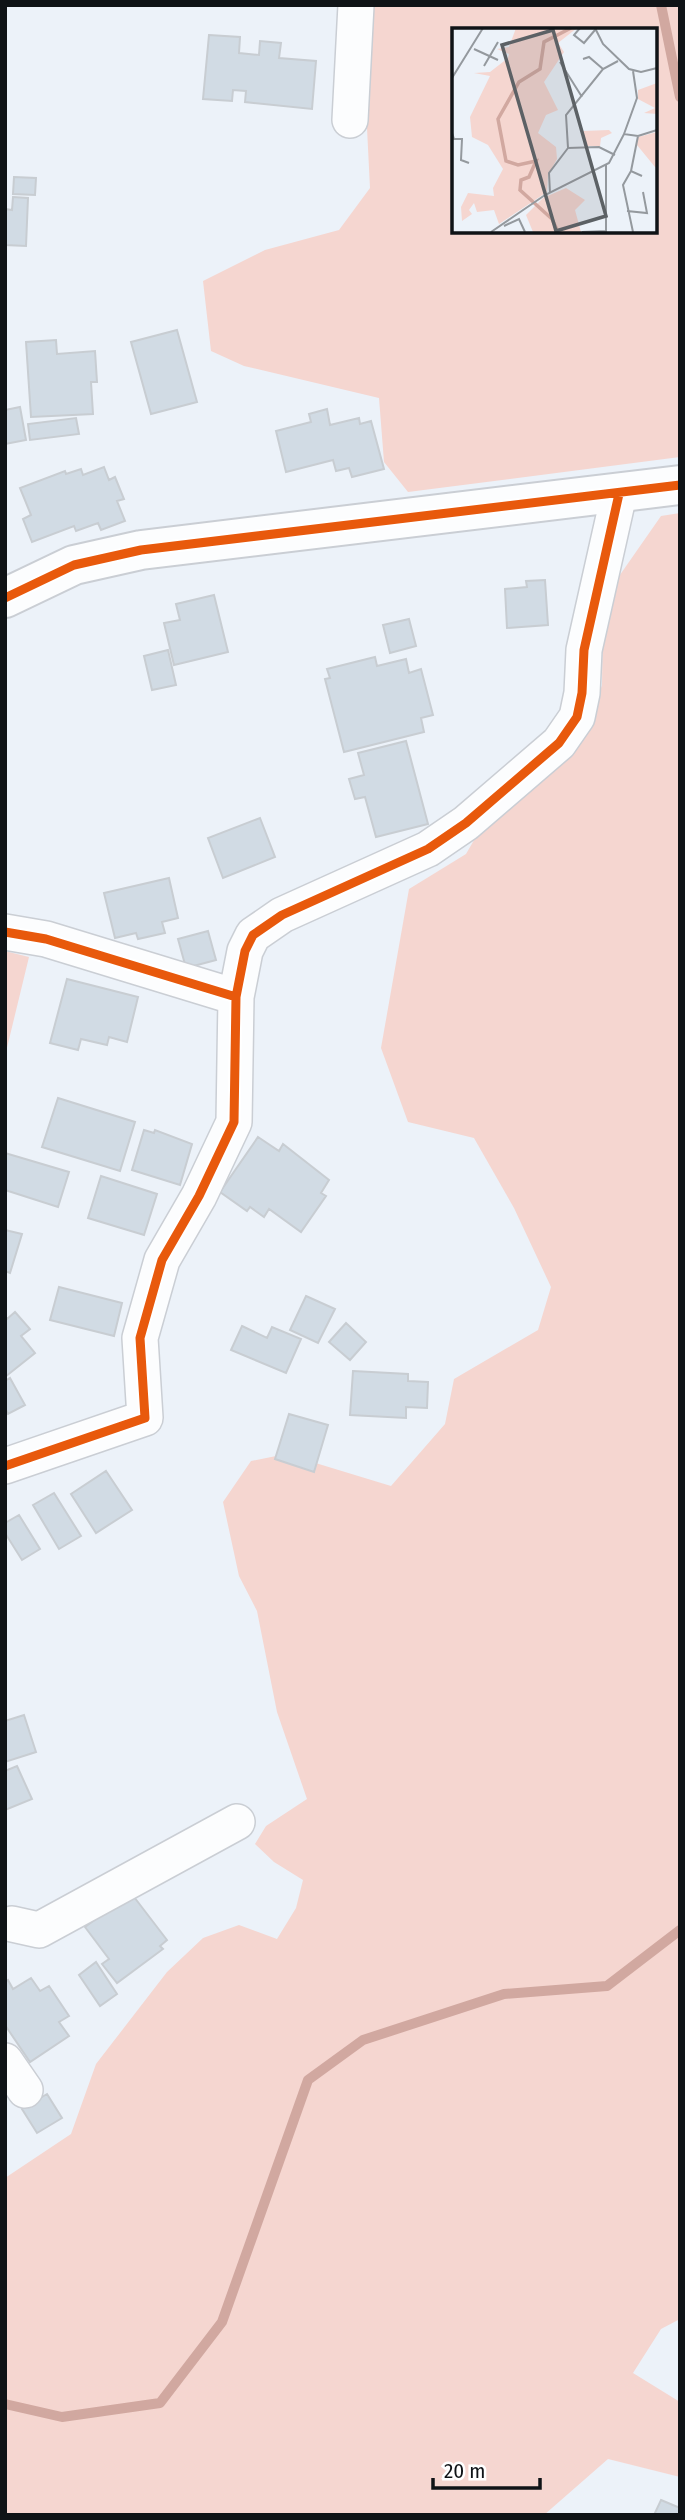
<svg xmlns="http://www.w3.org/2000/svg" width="685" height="2520" viewBox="0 0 685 2520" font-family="'Fira Sans Condensed',sans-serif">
	<rect width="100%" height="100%" fill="#ecf2f9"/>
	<path fill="#f5d6d0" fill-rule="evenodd" d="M368,5H680V457L408,492L384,462L379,398L244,366L211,351L203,281L265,250L339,230L370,188L364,68ZM454,30H655V231H454Z
		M680,513V2319L661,2329L633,2373L680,2402V2477L608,2459L544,2515H5V2178L71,2134L96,2064L167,1972L203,1938L239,1925L277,1939L296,1908L303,1880L274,1862L255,1844L266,1826L307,1799L277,1712L257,1611L239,1576L223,1502L251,1461L286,1454L391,1486L445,1424L454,1379L538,1330L551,1287L514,1208L474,1138L408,1122L381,1048L409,889L466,854L481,828L588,730L602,685L603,613L615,582L661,516Z
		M5,951L29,957L5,1056Z"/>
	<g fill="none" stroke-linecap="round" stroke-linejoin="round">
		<path stroke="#d1a8a0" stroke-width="10" d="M661,5L680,97
			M5,2404L62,2417L160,2403L222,2322L308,2080L363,2040L504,1994L607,1986L680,1930"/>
	</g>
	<path fill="#d1dbe4" stroke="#c8cdd2" stroke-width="2" d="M209,35L240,37L239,53L259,55L260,41L281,43L279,58L316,61L312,109L245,102L246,91L233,90L232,101L203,99Z
		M14,177L36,178L35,195L13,194Z
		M13,197L28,198L26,246L5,245V209L12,210Z
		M177,330L197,402L151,414L131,342Z
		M56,340L57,354L95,351L97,382H91L93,414L31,417L26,342Z
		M20,407L26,440L5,444V410Z
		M327,409L330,425L359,418L360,424L371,421L384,469L352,477L349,468L336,471L333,460L286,472L276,431L311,422L309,414Z
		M76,418L79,434L30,440L28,424Z
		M104,467L109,480L115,477L124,499L117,501L125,521L101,530L98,523L76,531L74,526L32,542L23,519L31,515L20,488L65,471L66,474L81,469L83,475Z
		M545,580L548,625L507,628L505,589L527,587L526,581Z
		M214,595L228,652L174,665L164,623L180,620L176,604Z
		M409,619L416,646L390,653L383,625Z
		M168,650L176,685L152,690L144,656Z
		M375,657L377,666L406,659L409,673L421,669L433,715L421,718L424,732L344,752L325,679L330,678L327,669Z
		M406,741L428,824L376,837L365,797L355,799L349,779L364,775L358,753Z
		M260,818L275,857L223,878L208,838Z
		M169,878L178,918L162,922L165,933L138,939L136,933L115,938L104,893Z
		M208,931L216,960L186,968L178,939Z
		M67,979L138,997L127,1042L109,1037L107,1045L81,1039L78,1050L50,1043Z
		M58,1098L135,1122L120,1171L42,1147Z
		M144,1130L154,1133L155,1130L192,1144L180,1185L132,1170Z
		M258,1137L279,1151L283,1144L329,1180L321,1193L326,1196L301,1232L269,1209L264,1217L250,1207L247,1211L220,1192Z
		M5,1153L69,1172L58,1207L5,1190Z
		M101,1176L157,1194L144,1235L88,1218Z
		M5,1230L22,1234L10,1273L5,1271Z
		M59,1287L122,1303L114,1336L50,1320Z
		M306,1296L335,1309L318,1343L290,1330Z
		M15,1312L30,1329L21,1336L35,1353L5,1377V1316L7,1319Z
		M346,1323L366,1342L350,1360L329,1342Z
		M242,1326L267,1338L272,1327L301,1339L286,1373L231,1350Z
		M353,1371L408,1374V1381L428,1382L427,1408L406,1407V1418L350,1415Z
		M10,1378L25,1405L8,1414L5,1408V1381Z
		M289,1414L328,1425L314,1472L275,1459Z
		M106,1471L132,1510L96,1533L71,1494Z
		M54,1493L81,1536L59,1549L33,1505Z
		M19,1515L40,1549L22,1560L5,1533V1523Z
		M24,1715L36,1752L5,1762V1721Z
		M17,1766L32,1799L5,1810V1771Z
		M131,1893L167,1940L160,1946L163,1949L117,1983L102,1964L109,1959L85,1927Z
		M96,1962L117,1994L100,2006L79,1975Z
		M31,1978L40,1991L49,1986L69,2016L59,2022L69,2036L30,2062L5,2025V1982L8,1980L13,1989Z
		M47,2094L62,2118L37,2133L22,2109Z
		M661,2500L680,2508V2515H654Z"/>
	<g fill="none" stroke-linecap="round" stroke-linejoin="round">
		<g stroke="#caced4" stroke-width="38">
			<path id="minor" d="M350,120L356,5
				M5,932L46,939L236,997L234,1122L199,1196L162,1260L140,1338L145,1418L5,1466
				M236,997L245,951L253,935L282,915L428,849L466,823L559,743L577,717L582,693L584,650L619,494
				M12,1924L39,1930L237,1822
				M5,2061L25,2090"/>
		</g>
		<g stroke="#caced4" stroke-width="42">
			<path id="tertiary" d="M5,598L74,565L141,550L680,485"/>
		</g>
		<use href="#minor" stroke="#fcfdfe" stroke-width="35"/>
		<use href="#tertiary" stroke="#fcfdfe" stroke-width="38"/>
		<g stroke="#fff" stroke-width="13">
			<path id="cycleway" d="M5,598L74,565L141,550L680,485
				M5,932L46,939L236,997L234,1122L199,1196L162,1260L140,1338L145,1418L5,1466
				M236,997L245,951L253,935L282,915L428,849L466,823L559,743L577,717L582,693L584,650L619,494"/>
		</g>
		<use href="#cycleway" stroke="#e8590c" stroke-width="9"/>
	</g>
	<g transform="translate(452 28)">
		<rect width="205" height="205" fill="#ecf2f9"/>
		<path d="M64,0H125L106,15L112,24L92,54L106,82L94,87L86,105L104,119L105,131L96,147L95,164L47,196L42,182L25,184L22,175L17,182L20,186L10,193L9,179L16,165L42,168L41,160L51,141L36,117L20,109L18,89L38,48L22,45L38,44L56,30L57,26L45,21L57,19ZM205,55V86L192,85L203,80L186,71V62ZM157,102L160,105L149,110L148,118H132L131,103ZM205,104V139H203L185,117L186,109ZM114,160L133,172L123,182L129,204H81L74,187L91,170Z" fill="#f5d6d0"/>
		<path fill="none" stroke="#d1a8a0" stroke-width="3.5" d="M106,204L100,191L68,162L69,152L77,149L84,133L66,137L54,133L46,91L67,54L88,41L92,14L119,0"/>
		<path fill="none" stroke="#94999e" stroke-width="2" d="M128,0L122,7L132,15L143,2M143,0L151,16L177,41L189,44L205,40M22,21L46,32M131,31L137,29L151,41M108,34L130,69M32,38L46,14M0,50L31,0M0,105L2,111H10L9,132L17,135M172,106L185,70L181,43M163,127L147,119L116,120L114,87L151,41L166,33M154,137V204M179,143L186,108M98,165L97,145L116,120M175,183L195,185L191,164M52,198L67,191L73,204M39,204L93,167L157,135L172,106L186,108L205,102M130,204L154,203M181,204L171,157L179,143L190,148"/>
		<path fill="#5c6165" fill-opacity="0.15" stroke="#5c6165" stroke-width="3.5" d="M101,2L154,188L104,203L50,17Z"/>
		<rect width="205" height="205" fill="none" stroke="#0f1316" stroke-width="3.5"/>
	</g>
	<rect width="685" height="2520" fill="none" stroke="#0f1316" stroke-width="14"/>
	<path d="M433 2478v10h107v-10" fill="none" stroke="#0f1316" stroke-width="3.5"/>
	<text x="444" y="2478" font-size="21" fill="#0f1316" stroke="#ffffff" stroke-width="5" paint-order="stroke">20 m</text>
</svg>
